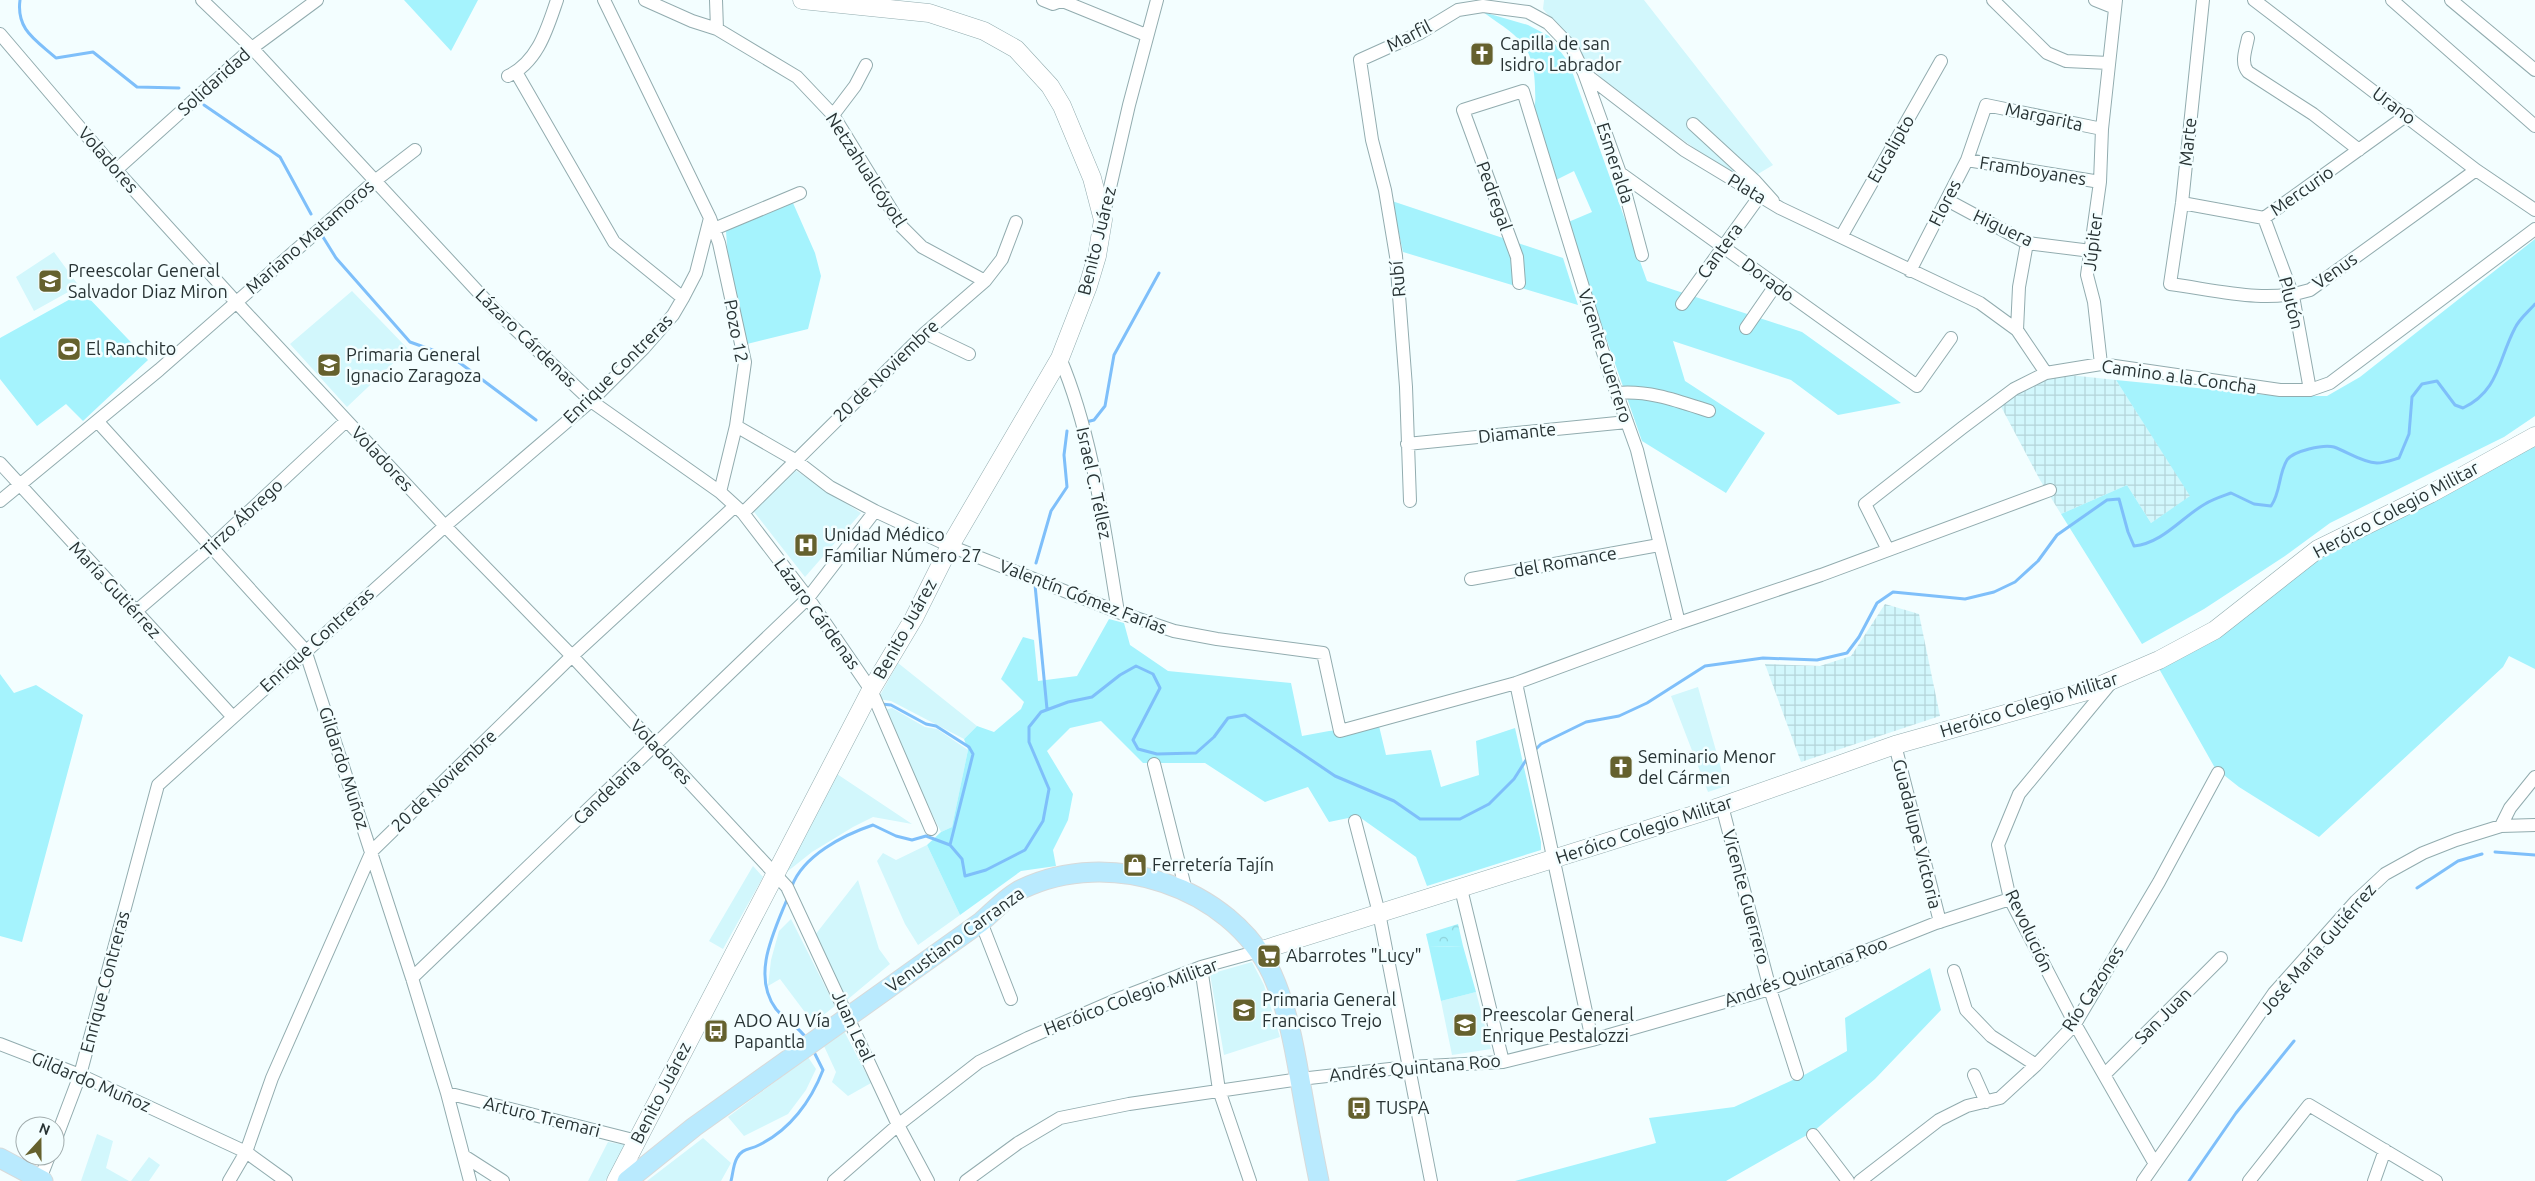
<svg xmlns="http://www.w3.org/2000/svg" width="2535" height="1181" viewBox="0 0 2535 1181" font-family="Ubuntu,sans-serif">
	<defs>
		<pattern id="industrial-grid" width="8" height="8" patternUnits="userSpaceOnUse" patternTransform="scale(1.25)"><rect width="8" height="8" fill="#d2f7fc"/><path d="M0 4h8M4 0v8" fill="none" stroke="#b4d4d9"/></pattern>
		<pattern id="park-crowns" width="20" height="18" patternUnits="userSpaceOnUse" patternTransform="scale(1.25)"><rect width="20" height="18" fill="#a5f3fd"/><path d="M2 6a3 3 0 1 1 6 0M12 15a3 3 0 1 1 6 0" fill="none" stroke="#8ed1d9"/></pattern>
	</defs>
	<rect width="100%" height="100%" fill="#f3feff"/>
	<path fill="#d2f7fc" d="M1544,0H1644L1773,165L1743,183L1609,87L1543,9Z
		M54,252L79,286L34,311L16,277Z
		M352,291L408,349L347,407L290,344Z
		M792,468L861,513L805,577L751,508Z
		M898,663L977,726L964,739L891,701L878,699Z
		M1698,687L1726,786L1708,792L1671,696Z
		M892,708L925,727L937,729L968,750L952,827L941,832L881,711Z
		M837,774L912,824L873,817L853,827L812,852L783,875Z
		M927,845L960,915L918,945L905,924L877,861L883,853L896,860Z
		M753,866L763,877L723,949L709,941Z
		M858,880L879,949L890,964L847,1000L815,935Z
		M791,919L835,1006L813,1023L780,979L768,986L771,960L779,931Z
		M1252,962L1264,985L1280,1037L1224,1055L1210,974Z
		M1476,992L1491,1049L1452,1055L1441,1001Z
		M844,1031L871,1083L848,1096L832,1082L836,1072L824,1046Z
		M808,1057L816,1069L806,1090L788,1114L744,1136L728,1117Z
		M97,1134L113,1141L106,1168L129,1181H81Z
		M703,1138L731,1163L721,1181H647Z
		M608,1142L625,1145L612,1173L605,1181H588Z
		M149,1157L160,1165L149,1181H131Z"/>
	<path fill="url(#industrial-grid)" d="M2060,374L2116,380L2191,496L2151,523L2127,485L2061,514L2040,480L1998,401Z
		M1885,604L1919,614L1940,716L1801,762L1765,664L1820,666L1851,656Z"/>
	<path fill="#a5f3fd" d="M404,0H478L451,51Z
		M1483,12L1528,25L1549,36L1569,63L1647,281L1802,332L1901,403L1838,415L1791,380L1673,341L1685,381L1765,433L1726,493L1642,441L1566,223L1592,212L1574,171L1552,182L1531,113C1537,104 1535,97 1535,87C1534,43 1516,36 1483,12Z
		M1392,201L1563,258L1578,305L1403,252Z
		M793,203L815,253L821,276L808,329L747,344L731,302L726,231Z
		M2535,239V416L2504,437L2330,523L2285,556L2204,609L2142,644L2061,514L2127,485L2151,523L2190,496L2116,380L2278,396H2327L2360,377Z
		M83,292L148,360L83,421L66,404L37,426L0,379V338Z
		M2535,444V669L2509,656L2503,667L2319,837L2239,787L2215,768L2153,658L2206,628L2322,551Z
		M1109,619L1124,623L1130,645L1168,671L1291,683L1302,736L1329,731L1379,726L1386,755L1431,750L1441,787L1479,775L1476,741L1515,728L1541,842V850L1427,886L1416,857L1358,816L1329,822L1308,787L1265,802L1205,763H1143L1101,721L1070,728L1047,751L1073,794L1068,820L1053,850L1056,866L1021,871L960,915L927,845L941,832L952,827L968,750L964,739L977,726L994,732L1021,709L1024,702L1001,679L1023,637L1034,640L1038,681L1077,676Z
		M0,674L14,693L36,685L83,715L22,942L0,936Z
		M1463,946L1476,992L1441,1001L1429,947Z
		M1930,968L1941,1010L1875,1079L1814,1131L1726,1181H1515L1656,1143L1649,1118L1734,1107L1806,1074L1847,1051L1845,1018Z"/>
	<path fill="url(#park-crowns)" d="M1458,924L1463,946L1429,947L1426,934Z"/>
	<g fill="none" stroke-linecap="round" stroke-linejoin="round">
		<path stroke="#7ebffa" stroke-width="3" d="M20,0C16,30 36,40 56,58L93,52L137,87L179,88
			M204,105L280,157L311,214
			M323,237L336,258L410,342L452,357L536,420
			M1086,422L1094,420L1105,406L1114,355L1159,273
			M1036,563L1051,511L1067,487L1064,455L1067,431
			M1035,585L1047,709
			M881,704L891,705L926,724L936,726L969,747L973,754L950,845
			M1534,751L1541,744L1586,722L1619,716L1647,703L1705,666L1763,658L1817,660L1847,653L1859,637L1877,603L1893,592L1965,599L1994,592L2015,582L2038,561L2057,535L2107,500L2119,499L2128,532L2134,546C2163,543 2182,517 2205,504C2213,499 2223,496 2231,493L2254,504L2271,506C2281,492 2278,475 2287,460C2293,451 2324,444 2334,447C2348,452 2361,462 2377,463C2384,463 2392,460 2399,458L2409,434L2412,397L2422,384L2437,381L2455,405L2463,408C2499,391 2498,360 2515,328C2519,319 2529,311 2535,304
			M2495,852L2535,855
			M792,886C803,856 843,835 873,825L896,836L912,840L926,836L950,845L962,859L965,876L986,870L1025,850L1043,821L1049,789L1029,742V727L1041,712L1068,702L1092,697L1120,675L1136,666L1153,674L1160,688L1133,740L1138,749L1157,754L1196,753L1214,737L1228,718L1245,715L1335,776L1394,801L1420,819H1460L1489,804L1514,779L1528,757
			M2417,888L2458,861L2482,854
			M788,897C774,932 751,975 776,1009C785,1020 799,1027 806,1038
			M731,1181C733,1174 733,1165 737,1158C742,1148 750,1150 759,1145C790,1130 811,1101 823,1070L813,1050
			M2189,1181L2236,1113L2294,1041"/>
		<g stroke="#92acaf" stroke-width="14">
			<path id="street" d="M202,0L252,48L493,308L591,401L720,492L743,513L808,598L871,690L931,829
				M604,0L710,218L719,243L745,362L736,426L720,492
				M645,0L692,21L717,29L797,77L833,115L902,227L922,247L985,281
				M716,0L717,29
				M1043,0L1053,4L1061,1
				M1060,0L1146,35
				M1993,0L2047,53L2066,61L2109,63
				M2095,0L2115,8
				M2203,0L2182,203L2170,284C2216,290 2266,304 2310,290L2476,170
				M2254,0L2476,170L2535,210
				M2392,0L2535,126
				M2451,0L2535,70
				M0,34L116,170L236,302L445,526L572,656L787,887L898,1125L928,1181
				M2248,38C2246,49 2240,63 2248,72L2313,114L2359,150
				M516,72L614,242L683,298
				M1584,73L1620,173L1642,255
				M508,76C538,62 547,29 557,0
				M833,115L855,86L866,65
				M1693,124L1755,181L1773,201
				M1967,160L2100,182
				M116,170L252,48L317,0
				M1620,173L1917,386L1951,338
				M1947,200L2027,243L2091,251
				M2182,203L2264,218L2407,115
				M1103,218L1129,105L1157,0
				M2264,218L2293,296L2310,390
				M714,229L800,193
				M1841,237L1941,61
				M1910,271L1967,160L1986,105L2102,129
				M1519,283L1517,257L1463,110L1523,91L1609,372L1637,450L1679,623
				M1682,304L1759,197
				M1746,328L1775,286
				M2017,330L2019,287L2027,243
				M925,333L969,354
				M1060,358C1093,436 1104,528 1118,612
				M2101,364L2094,302L2087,275L2100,182L2102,129L2116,0
				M1617,393C1649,390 1678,401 1709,411
				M98,422L305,650L412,978L447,1093L470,1181
				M736,426L795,460L830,487L875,511L950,546L1118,612L1174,631L1217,639L1323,653L1340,731L1516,683L1679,623L1821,575L2050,490
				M1407,444L1627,422
				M0,463L232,716
				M0,501L159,370L376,180L415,150
				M1410,501L1406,387L1396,256L1385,190L1372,140L1360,60L1420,33L1458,10L1483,6L1528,12L1548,23L1572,48L1584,73L1684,150L1780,208L1980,303L2017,330L2046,373
				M743,513L925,333L985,281L1002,259L1016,222
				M1888,550L1865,504L1962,428L2014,389L2046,373L2101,364L2280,390H2310L2330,383L2535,229
				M1471,579L1659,545
				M135,612L212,546L346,421
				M1516,683L1592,1040
				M2110,684L2019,794L1998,845L2010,899L2075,1024L2155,1164
				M1895,745L1940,922
				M1154,764L1186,891
				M1722,806L1770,989L1797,1074
				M1355,821L1379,913L1431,1181
				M2501,826L2510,808L2535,777
				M1461,889L1503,1062
				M981,922L1011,999
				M1201,967L1219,1090L1250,1181
				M1954,971L1966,1010L1991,1036L2036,1065
				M412,978L808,598L875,511
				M0,1044L80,1075L246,1152L286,1181
				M2105,1074L2221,958
				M1974,1075L1986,1102
				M447,1093L637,1141
				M1813,1135L1848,1181
				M55,1141L80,1075L158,785L445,526L591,401L644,348L673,315L683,298L696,273L710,218
				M464,1156L503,1181
				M40,1179L49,1156
				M229,1181L246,1152L272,1078L372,851L572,656L735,506
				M834,1181L898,1125L979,1062L1028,1038L1123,997L1201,967L1259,951
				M966,1181L1018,1143L1060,1118L1129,1104L1300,1079L1408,1067L1503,1062L1592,1040L1770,989L1936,923L2010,899
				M1860,1181L1939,1120L1967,1106L2000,1098L2036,1065L2075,1024L2159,882L2218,773
				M2143,1181L2274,993L2356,901L2385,874L2423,853L2456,840L2501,826L2535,825
				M2249,1181L2309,1105L2436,1181
				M2374,1181L2385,1150"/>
		</g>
		<g stroke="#92acaf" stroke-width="19">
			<path id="secondary" d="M1259,951L1722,806L1895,745L2087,691L2159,660L2215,630L2318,549L2430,494L2535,436
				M616,1181L871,690L914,618L950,546L1060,358L1088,286L1097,256L1103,220L1092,178L1062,106L1050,86L1016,49L984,31L929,13L802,0"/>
		</g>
		<g stroke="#d8dada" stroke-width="21">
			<path id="primary" d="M0,1158L43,1181
				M627,1181L694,1127L981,922C993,912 1007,896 1022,889C1109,847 1230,886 1272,974C1287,1007 1294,1045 1300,1080C1306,1114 1312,1147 1319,1181"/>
		</g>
		<use href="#street" stroke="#fff" stroke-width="12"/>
		<use href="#secondary" stroke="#fff" stroke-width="18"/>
		<use href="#primary" stroke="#b9eafe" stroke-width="19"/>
	</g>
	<defs>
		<g id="church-square" transform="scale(1.25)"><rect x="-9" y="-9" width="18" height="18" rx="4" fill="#65612e" stroke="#f3feff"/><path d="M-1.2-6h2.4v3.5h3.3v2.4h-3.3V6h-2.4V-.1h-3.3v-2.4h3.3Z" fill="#fff"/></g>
		<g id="school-square" transform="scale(1.25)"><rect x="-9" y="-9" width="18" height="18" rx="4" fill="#65612e" stroke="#f3feff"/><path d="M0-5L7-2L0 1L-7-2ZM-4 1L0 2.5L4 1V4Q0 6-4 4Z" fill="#fff"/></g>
		<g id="stadium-square" transform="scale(1.25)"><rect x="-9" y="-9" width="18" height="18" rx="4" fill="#65612e" stroke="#f3feff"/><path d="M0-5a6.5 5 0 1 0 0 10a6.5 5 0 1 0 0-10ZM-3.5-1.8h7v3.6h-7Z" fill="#fff"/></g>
		<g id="hospital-square" transform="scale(1.25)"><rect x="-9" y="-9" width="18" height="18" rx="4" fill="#65612e" stroke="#f3feff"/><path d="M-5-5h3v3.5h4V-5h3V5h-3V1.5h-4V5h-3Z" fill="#fff"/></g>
		<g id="shop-square" transform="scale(1.25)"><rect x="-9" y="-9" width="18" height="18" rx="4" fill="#65612e" stroke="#f3feff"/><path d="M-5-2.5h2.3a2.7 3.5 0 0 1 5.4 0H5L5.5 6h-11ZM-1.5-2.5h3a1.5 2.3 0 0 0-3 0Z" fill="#fff"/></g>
		<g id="supermarket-square" transform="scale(1.25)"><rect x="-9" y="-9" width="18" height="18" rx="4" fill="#65612e" stroke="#f3feff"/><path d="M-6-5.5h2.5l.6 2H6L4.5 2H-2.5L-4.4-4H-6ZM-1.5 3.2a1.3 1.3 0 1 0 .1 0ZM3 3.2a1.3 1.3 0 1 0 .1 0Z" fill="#fff"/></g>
		<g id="bus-square" transform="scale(1.25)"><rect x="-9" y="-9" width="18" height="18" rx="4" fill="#65612e" stroke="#f3feff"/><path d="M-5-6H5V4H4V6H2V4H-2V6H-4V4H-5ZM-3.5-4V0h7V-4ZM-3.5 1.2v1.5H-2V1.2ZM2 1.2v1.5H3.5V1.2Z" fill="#fff"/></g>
	</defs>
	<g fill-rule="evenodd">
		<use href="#church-square" x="1482" y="54"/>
		<use href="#school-square" x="50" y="281"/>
		<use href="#stadium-square" x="69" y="349"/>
		<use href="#school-square" x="329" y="365"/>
		<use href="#hospital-square" x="806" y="545"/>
		<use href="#church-square" x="1621" y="767"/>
		<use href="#shop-square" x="1135" y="865"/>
		<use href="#supermarket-square" x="1269" y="956"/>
		<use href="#school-square" x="1244" y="1010"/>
		<use href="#school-square" x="1465" y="1025"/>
		<use href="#bus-square" x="716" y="1031"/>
		<use href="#bus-square" x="1359" y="1108"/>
	</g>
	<g text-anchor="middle" stroke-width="5" stroke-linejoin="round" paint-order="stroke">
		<g font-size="18" fill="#283334" stroke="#f3feff">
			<text transform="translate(1409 36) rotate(-27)" y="6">Marfil</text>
			<text transform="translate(214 82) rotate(-42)" y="6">Solidaridad</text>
			<text transform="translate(2394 106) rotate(37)" y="6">Urano</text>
			<text transform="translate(2044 117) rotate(12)" y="6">Margarita</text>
			<text transform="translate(2188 142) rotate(-84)" y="6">Marte</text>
			<text transform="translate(1891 149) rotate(-60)" y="6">Eucalipto</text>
			<text transform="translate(108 160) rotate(49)" y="6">Voladores</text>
			<text transform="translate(1615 163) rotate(72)" y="6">Esmeralda</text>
			<text transform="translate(866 170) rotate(57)" y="6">Netzahualcóyotl</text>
			<text transform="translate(2033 171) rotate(9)" y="6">Framboyanes</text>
			<text transform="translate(1747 189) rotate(31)" y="6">Plata</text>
			<text transform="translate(2302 191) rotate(-35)" y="6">Mercurio</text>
			<text transform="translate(1494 196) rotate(70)" y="6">Pedregal</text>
			<text transform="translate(1945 203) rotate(-63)" y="6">Flores</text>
			<text transform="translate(2003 228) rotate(25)" y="6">Higuera</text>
			<text transform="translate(310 237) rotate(-41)" y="6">Mariano Matamoros</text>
			<text transform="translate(1097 241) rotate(-76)" y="6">Benito Juárez</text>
			<text transform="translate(2093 242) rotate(-83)" y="6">Júpiter</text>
			<text transform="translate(1720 251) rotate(-54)" y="6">Cantera</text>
			<text transform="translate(2335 271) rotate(-35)" y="6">Venus</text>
			<text transform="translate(1398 279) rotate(-95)" y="6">Rubí</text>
			<text transform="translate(1768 280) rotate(37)" y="6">Dorado</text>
			<text transform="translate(2291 303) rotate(76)" y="6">Plutón</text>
			<text transform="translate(736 331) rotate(79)" y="6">Pozo 12</text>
			<text transform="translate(526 338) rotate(44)" y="6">Lázaro Cárdenas</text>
			<text transform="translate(1605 356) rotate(72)" y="6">Vicente Guerrero</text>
			<text transform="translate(618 369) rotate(-45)" y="6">Enrique Contreras</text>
			<text transform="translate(886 371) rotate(-44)" y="6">20 de Noviembre</text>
			<text transform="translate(2179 377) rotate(8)" y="6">Camino a la Concha</text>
			<text transform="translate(1517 433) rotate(-6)" y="6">Diamante</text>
			<text transform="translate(382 459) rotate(47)" y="6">Voladores</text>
			<text transform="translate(1094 483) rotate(78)" y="6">Israel C. Téllez</text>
			<text transform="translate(2396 510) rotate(-28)" y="6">Heróico Colegio Militar</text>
			<text transform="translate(242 518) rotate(-43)" y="6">Tirzo Ábrego</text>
			<text transform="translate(1565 562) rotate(-10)" y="6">del Romance</text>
			<text transform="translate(115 590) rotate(47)" y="6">María Gutiérrez</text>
			<text transform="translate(1083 597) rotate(21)" y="6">Valentín Gómez Farías</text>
			<text transform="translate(817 614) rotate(54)" y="6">Lázaro Cárdenas</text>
			<text transform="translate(905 629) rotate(-61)" y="6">Benito Juárez</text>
			<text transform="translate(317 640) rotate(-42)" y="6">Enrique Contreras</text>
			<text transform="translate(2029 705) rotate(-17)" y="6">Heróico Colegio Militar</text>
			<text transform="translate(661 752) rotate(47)" y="6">Voladores</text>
			<text transform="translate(344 768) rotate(72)" y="6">Gildardo Muñoz</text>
			<text transform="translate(444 781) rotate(-44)" y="6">20 de Noviembre</text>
			<text transform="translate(607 792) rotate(-44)" y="6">Candelaria</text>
			<text transform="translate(1644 830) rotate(-18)" y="6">Heróico Colegio Militar</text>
			<text transform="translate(1917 834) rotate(76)" y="6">Guadalupe Victoria</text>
			<text transform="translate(1746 897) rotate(75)" y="6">Vicente Guerrero</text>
			<text transform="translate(2029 931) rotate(65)" y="6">Revolución</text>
			<text transform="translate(955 940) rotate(-36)" y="6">Venustiano Carranza</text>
			<text transform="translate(2318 949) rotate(-49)" y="6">José María Gutiérrez</text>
			<text transform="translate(1806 972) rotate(-20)" y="6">Andrés Quintana Roo</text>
			<text transform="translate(105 982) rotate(-75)" y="6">Enrique Contreras</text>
			<text transform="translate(2093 989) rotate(-57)" y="6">Río Cazones</text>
			<text transform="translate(1131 997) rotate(-21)" y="6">Heróico Colegio Militar</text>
			<text transform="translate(2163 1016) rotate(-45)" y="6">San Juan</text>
			<text transform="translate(853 1026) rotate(65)" y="6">Juan Leal</text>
			<text transform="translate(1415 1068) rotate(-5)" y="6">Andrés Quintana Roo</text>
			<text transform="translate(91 1082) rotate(23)" y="6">Gildardo Muñoz</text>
			<text transform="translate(661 1093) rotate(-63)" y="6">Benito Juárez</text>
			<text transform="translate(542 1117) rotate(14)" y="6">Arturo Tremari</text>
		</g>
		<g font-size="18" fill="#283334" stroke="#f3feff" text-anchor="start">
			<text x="1500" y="50">Capilla de san<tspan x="1500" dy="21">Isidro Labrador</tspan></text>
			<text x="68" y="277">Preescolar General<tspan x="68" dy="21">Salvador Diaz Miron</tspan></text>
			<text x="86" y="355">El Ranchito</text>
			<text x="346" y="361">Primaria General<tspan x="346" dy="21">Ignacio Zaragoza</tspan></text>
			<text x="824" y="541">Unidad Médico<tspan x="824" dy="21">Familiar Número 27</tspan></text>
			<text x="1638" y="763">Seminario Menor<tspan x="1638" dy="21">del Cármen</tspan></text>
			<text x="1152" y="871">Ferretería Tajín</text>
			<text x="1286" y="962">Abarrotes "Lucy"</text>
			<text x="1262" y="1006">Primaria General<tspan x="1262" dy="21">Francisco Trejo</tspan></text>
			<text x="1482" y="1021">Preescolar General<tspan x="1482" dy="21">Enrique Pestalozzi</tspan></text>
			<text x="734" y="1027">ADO AU Vía<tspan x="734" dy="21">Papantla</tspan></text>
			<text x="1376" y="1114">TUSPA</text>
		</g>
	</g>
	<g transform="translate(40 1141) rotate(21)"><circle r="24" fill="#f3feff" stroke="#a2adae"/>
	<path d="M0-4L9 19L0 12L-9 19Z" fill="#65612e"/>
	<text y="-8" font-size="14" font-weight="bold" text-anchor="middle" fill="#283334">N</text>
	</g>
</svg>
